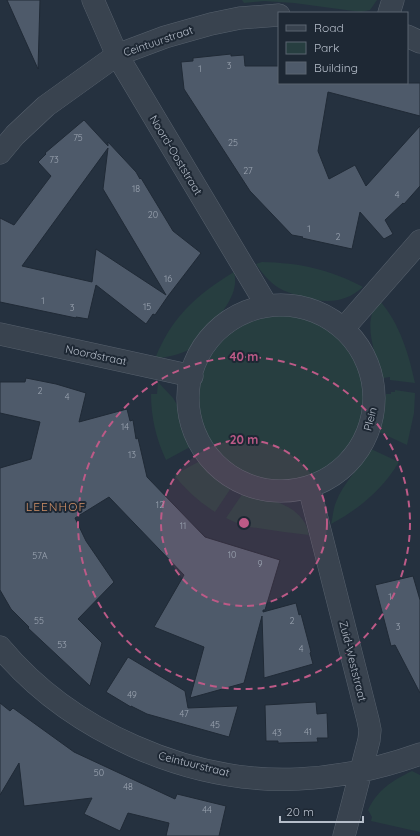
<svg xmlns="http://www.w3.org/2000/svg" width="420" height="836" viewBox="0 0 420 836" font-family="Quicksand,sans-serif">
	<rect width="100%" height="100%" fill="#25313f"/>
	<path fill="#273e40" d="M242,0H377L370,10L361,12L294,3L264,1L244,3Z
		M262,262C300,263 329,269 363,287C344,304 325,303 302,297C291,293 281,291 272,283C265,277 260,270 256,264Z
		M234,272C240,294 221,313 209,329C203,336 197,343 190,349C180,355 166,357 155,359C171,318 196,295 234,272Z
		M380,301C400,324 409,355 415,383L390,380V377L383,378C376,357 360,319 380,301Z
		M199 399a83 83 0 1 1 166 0a83 83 0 1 1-166 0Z
		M158,382L173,398L179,408L192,446L166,460C156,439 151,417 151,394H157Z
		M395,390L415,393L414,413L407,445L379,432L382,423L386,394H391V392H395Z
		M371,449L399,462C382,490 359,509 331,524C333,517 333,509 336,502C343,483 360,467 371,449Z
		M200,461L203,462L231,488L215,512C198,501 186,490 174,475Z
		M243,493C267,499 304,504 309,535L284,532L243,526L226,518Z
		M412,771L420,775V832L371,821L372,817L368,810C378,789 392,781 412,771Z"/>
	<path fill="#4e5a6a" stroke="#202a36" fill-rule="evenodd" d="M7,0H40L38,69Z
		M231,54V56L244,55L245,66H279V83H420V116L328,92L318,151L329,179L355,165L366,186L420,126V186L404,204L403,203L385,220L393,234L384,239L360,212L352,249L302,238L303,237L292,235L250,191L184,89L181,62L193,61V58Z
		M84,120L108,146V142L136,172L140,179L141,178L173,231L201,253L168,296L155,315L153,314L146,324L96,285L88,319L76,317V318L0,302V218L14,225L51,176L38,162L46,154L45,153ZM108,148L103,189L166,295L96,249L92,282L22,266Z
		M26,378L56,384L86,393L79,422L127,409L130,421L133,420L136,439L138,438L147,477L205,537L280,560L265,610H263V612L296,603L299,615L301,614L311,652L310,653L313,664L264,678L262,616L244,683L190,698L204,647L154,627L184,575L109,497L75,518L86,541L114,582L78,619L102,643L90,686L28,628L29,627L11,609L0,590V468L31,459L40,422L0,413V382H25Z
		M413,576L420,600V693L395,645L391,646L375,585Z
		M128,657L185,691L188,708L238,706L229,737L147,714L131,706V707L106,692Z
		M316,702L317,714L327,713L328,738H317L318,742L278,743V741H266L265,705Z
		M0,703L10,711L13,708L74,752L175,799L177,794L226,806L219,836H166L169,823L128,813L120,831L84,814L92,798L24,806L19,763L0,795Z"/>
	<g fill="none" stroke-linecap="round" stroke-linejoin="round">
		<g stroke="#57616d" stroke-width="23">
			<path id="street" d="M93,0L117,55L267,306
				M389,13L393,0
				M407,36L420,42
				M0,153L15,135L46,106L117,55L165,37L211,24L240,18L279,15
				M188 398a93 93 0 1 1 186 0a93 93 0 1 1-186 0Z
				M344,328L420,241
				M0,334L192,376
				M309,487L368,720L370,730L369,740L344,836
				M0,647C70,731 189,784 298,779C340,777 381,768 420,754"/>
		</g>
		<use href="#street" stroke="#39434f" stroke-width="22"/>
	</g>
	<circle cx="244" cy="523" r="83" fill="#bd5a87" fill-opacity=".12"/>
	<g fill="none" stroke="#bd5a87" stroke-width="2" stroke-dasharray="7 5">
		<circle cx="244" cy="523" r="83"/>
		<circle cx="244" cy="523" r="166"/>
	</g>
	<g text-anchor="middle" stroke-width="4" stroke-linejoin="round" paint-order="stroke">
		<g font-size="9" fill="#9ca5b2">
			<text x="229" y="69">3</text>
			<text x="200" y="72">1</text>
			<text x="78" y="141">75</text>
			<text x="233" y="146">25</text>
			<text x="54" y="163">73</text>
			<text x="248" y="174">27</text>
			<text x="136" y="192">18</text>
			<text x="397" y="198">4</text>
			<text x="153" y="218">20</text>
			<text x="309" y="232">1</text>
			<text x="338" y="240">2</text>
			<text x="168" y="282">16</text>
			<text x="43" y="304">1</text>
			<text x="147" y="310">15</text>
			<text x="72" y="311">3</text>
			<text x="40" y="394">2</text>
			<text x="67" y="400">4</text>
			<text x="125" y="430">14</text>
			<text x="132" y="458">13</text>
			<text x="160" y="508">12</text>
			<text x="183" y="529">11</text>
			<text x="232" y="558">10</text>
			<text x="40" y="559">57A</text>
			<text x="260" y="567">9</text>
			<text x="390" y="600">1</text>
			<text x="39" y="624">55</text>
			<text x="292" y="624">2</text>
			<text x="398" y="630">3</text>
			<text x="62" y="648">53</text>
			<text x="301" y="652">4</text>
			<text x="132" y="698">49</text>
			<text x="184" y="717">47</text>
			<text x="215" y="728">45</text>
			<text x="308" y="735">41</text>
			<text x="277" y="736">43</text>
			<text x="99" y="776">50</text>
			<text x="128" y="790">48</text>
			<text x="207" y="813">44</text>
		</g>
		<g font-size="11" fill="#b6beca" stroke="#1e2834">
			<text transform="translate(158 41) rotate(-19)" y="4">Ceintuurstraat</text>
			<text transform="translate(176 155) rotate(59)" y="4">Noord-Ooststraat</text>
			<text transform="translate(96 355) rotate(12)" y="4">Noordstraat</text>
			<text transform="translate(370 419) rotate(-76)" y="4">Plein</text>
			<text transform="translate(353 661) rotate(76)" y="4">Zuid-Weststraat</text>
			<text transform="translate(194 764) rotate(14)" y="4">Ceintuurstraat</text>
		</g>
		<g font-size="12" letter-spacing="1" fill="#d39267" stroke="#1e2834">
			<text x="56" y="511">LEENHOF</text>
		</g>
	</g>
	<circle cx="244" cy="523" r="6" fill="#bd5a87" stroke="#1e2834" stroke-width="2"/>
	<g font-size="12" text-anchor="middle" font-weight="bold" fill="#bd5a87" stroke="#1e2834" stroke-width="4" stroke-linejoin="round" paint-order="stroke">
		<text x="244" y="361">40 m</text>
		<text x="244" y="444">20 m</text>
	</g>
	<rect x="278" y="12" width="130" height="72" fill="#1e2834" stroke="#5b6470"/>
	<rect x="286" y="25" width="20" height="6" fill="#39434f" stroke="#5b6470"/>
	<text x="314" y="32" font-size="12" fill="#b6beca">Road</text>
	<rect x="286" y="42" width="20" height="12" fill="#273e40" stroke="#5b6470"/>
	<text x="314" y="52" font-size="12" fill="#b6beca">Park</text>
	<rect x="286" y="62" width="20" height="12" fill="#4e5a6a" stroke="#5b6470"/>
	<text x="314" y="72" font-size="12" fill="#b6beca">Building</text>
	<path d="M280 816v6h83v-6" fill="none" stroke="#b6beca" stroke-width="2"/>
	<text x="286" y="816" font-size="12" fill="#b6beca" stroke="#1e2834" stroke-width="3" paint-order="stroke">20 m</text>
</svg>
